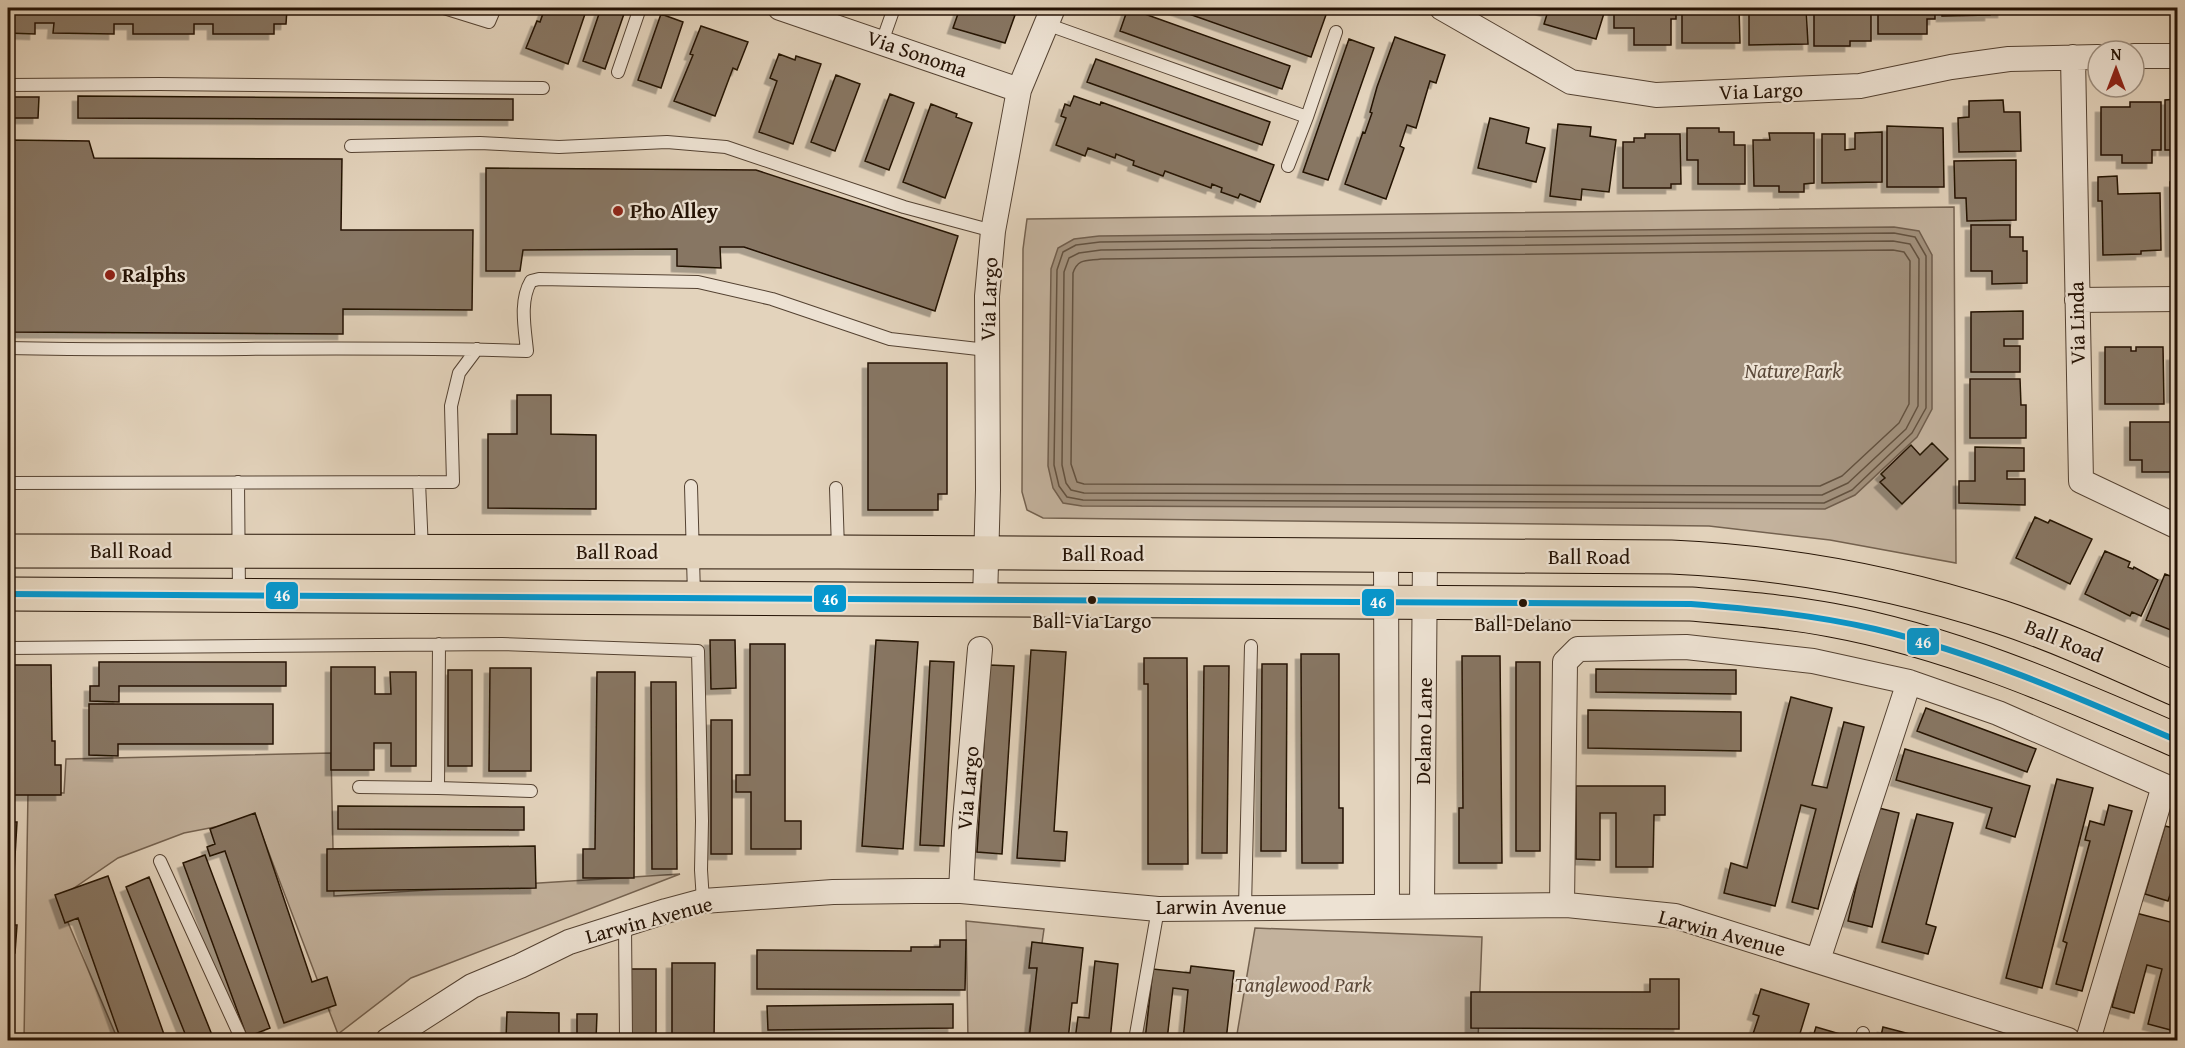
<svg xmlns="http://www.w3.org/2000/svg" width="2185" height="1048" viewBox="0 0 2185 1048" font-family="'Gentium Book Plus',serif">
	<defs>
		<filter id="shadow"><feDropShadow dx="-5.5" dy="5.5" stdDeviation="0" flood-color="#0004"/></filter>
	</defs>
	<rect width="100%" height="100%" fill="#e3d3bc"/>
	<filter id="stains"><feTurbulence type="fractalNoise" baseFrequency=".00333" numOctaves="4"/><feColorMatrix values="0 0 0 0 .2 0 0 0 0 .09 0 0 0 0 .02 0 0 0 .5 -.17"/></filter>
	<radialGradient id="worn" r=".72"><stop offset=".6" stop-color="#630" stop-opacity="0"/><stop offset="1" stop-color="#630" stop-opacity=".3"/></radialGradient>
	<path fill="#c3b29d" stroke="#746250" stroke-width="1.5" d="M1954,207L1956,563L1830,540L1709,526L1043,518L1027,510L1022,492L1023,249L1027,219Z
		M331,753L334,896L680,874L411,978L338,1034L256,819L184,833L118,858L58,899L118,1040H24L28,792L64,793L66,759Z
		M966,921L1044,929L1028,1040H968Z
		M1255,928L1482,937L1478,1040H1236Z"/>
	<path fill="#a2917d" stroke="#705e4d" stroke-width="1.5" d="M1894,227L1919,231L1932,255V409L1917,437L1855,495L1825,509L1082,506L1063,503L1053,488L1048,466L1051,269L1058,248L1074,239L1099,236Z"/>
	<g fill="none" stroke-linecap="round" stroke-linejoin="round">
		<path stroke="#635240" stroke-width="1.5" d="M1894,233L1915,237L1926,256V408L1912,433L1852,490L1824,503L1083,500L1067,497L1059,486L1054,465L1057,270L1063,252L1076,245L1100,242Z
			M1893,241L1910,244L1919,259L1918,406L1906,429L1848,483L1822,495L1084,493L1071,490L1066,483L1062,465L1064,272L1069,258L1079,253L1101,250Z
			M1893,250L1904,252L1910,261L1909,404L1899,423L1842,476L1820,486L1084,484L1077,482L1071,464L1073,273C1078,258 1087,261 1101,259Z"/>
	</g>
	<path fill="#877664" stroke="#241204" stroke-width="1.5" filter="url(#shadow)" d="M8,8H287L286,24H274V34H213V24H194V34H133V24H114V34L53,33L54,23H35V34L8,33Z
		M545,8H589L586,14H585L568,64L526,48L537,21L540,22Z
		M601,8H626L605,69L583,61Z
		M960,8H1012L1010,14L1015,15L1005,43L953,28Z
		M1128,8L1290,66L1282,89L1120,31Z
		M1172,8H1315L1327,12L1311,57Z
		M1541,8H1595L1605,10L1596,39L1544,24L1548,11L1541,9Z
		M1614,8H1676V19H1671V45H1634V28H1614Z
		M1682,8H1739L1740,43H1682Z
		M1749,8H1806L1808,44L1749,45Z
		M1814,8H1871V41H1850V46H1814Z
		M1878,8H1935V19H1927V34H1878Z
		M1942,8H2003V12H1990V15L1942,16Z
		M661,14L683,22L661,88L638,80Z
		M701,26L748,42L737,70L733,68L715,116L674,101L693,55L690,54Z
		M1395,37L1445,55L1436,83L1430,81L1416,128L1407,125L1400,146L1404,148L1386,199L1345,184L1363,132L1365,133L1372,113L1370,112L1377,87Z
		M1349,39L1374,48L1328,180L1303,172Z
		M779,54L795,60L796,56L821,64L793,144L759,132L777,81L770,78Z
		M1096,59L1270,122L1262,145L1087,82Z
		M836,75L860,84L835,151L811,142Z
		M890,94L914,103L889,170L865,161Z
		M78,96L513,99V120L78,118Z
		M1074,96L1100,105L1101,102L1274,165L1260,202L1240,194L1238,198L1221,192L1222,188L1212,184L1211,188L1165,171L1163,176L1133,165L1134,161L1116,154L1115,158L1088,148L1085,156L1056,145L1066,118L1061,116L1065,104L1070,106Z
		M8,97H39L38,118H8Z
		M2178,99V150H2165V100Z
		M2003,100L2004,112H2020L2021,151L1959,152L1958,118L1969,117V101Z
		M2130,102H2161V150H2152V163H2122V155H2101V107H2130Z
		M931,104L957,114L956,117L972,123L945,198L903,182Z
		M1490,118L1529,128L1526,143L1545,148L1536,182L1478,168Z
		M1558,124L1591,127L1590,136L1616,140L1609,192L1582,189L1581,200L1550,196Z
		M1887,126L1943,128L1944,187H1887Z
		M1687,128H1719V132H1734V145H1745V184H1698V160H1687Z
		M1882,132V182L1822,183V134H1845V150L1855,149V133Z
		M1769,133H1814V183L1804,184V192H1779V186H1754L1753,140H1770Z
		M1645,134H1680L1681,184H1671V188H1623V142H1634V138H1645Z
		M8,140L89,141L94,158L342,159L341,230H473L472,310L343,309V334L8,332Z
		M2016,160V220L1967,221L1966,198H1955L1954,161Z
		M486,168L756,170L958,236L935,311L744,247H720L721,268L677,266V249L523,250L520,271H486Z
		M2117,176L2118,194L2160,193L2161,250L2141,251V254L2103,255L2102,201H2098V177Z
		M2170,182H2178V251H2171Z
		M1971,225H2010V237H2023V251H2027V283L1992,284V271H1971Z
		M2023,311V339H2004V346H2020V372H1971V312Z
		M2105,347H2131V351H2136V347H2163L2164,404H2105Z
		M2176,352L2178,397H2172V355H2176Z
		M868,363H947V494H938V510H868Z
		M1970,379H2020L2021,405H2026V438H1970Z
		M517,395H551V434L596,435V509L488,508V434H517Z
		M2130,422H2177V472H2142V460H2130Z
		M1932,443L1948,459L1902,504L1880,482L1885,478L1881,474L1911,445L1920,455Z
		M1975,447L2024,448V471H2007V479H2025V505L1959,503V481H1975Z
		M2035,517L2048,523L2050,520L2092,539L2070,584L2016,558Z
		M2105,551L2130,562L2128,567L2133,569L2134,567L2158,580L2141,616L2132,612L2130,616L2085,594Z
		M2165,574L2178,579V633L2146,620Z
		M710,640H735L736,688L711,689Z
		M876,640L918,642L903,849L862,846Z
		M750,644H785V821H801V849H751V792H736V775H750Z
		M1031,650L1066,652L1054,831L1067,832L1065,861L1017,858Z
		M1301,654H1339V808H1343V863H1302Z
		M1462,656H1500L1502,863H1459V808H1463Z
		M1144,658H1187L1188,864H1148V684H1144Z
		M930,661L954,662L944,846L920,845Z
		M99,662H286V686H119V702L90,701V686H99Z
		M1516,662H1540V851H1516Z
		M1262,664H1287L1286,851H1261Z
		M10,665H51L52,741H55V765H61V795H11Z
		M989,665L1014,666L1002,854L977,852Z
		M1204,666H1229L1227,853H1202Z
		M331,667H375V694H391L390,672H416V766H391V743H374V770H331Z
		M490,668H531V771H489Z
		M1596,669L1736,670V694L1596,692Z
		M448,670H472V766H448Z
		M597,672H635L634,878H583V849H595Z
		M651,682H676L677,869H652Z
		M1791,697L1832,708L1812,785L1827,788L1844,722L1864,727L1818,909L1792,902L1816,809L1801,805L1775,906L1724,893L1731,863L1747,868Z
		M89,704H273V744H118V756L89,755Z
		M1926,708L2036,749L2027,772L1917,731Z
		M1588,710L1741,712V751L1588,748Z
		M711,720H732V854H711Z
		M1905,749L2030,786L2015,837L1986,828L1992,808L1896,780Z
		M2057,779L2093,788L2042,988L2006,978Z
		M1576,786H1665V815H1654L1653,867H1616V813H1600V860L1576,859Z
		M2109,805L2132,811L2082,991L2056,984L2067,943L2063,941L2090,841L2085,840L2090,821L2104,825Z
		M338,806L524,807V830L338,829Z
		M1875,807L1899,813L1872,927L1848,921Z
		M255,813L312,982L327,977L336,1005L284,1023L225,851L210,856L207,847L215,844L210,829Z
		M1917,814L1953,823L1926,924L1936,927L1928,954L1882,942Z
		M8,822H17L11,925H17L15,953H8Z
		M2165,826L2178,829V870L2168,901L2145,894Z
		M535,846L536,888L327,891V849Z
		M205,855L270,1028L247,1037L183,863Z
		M108,876L166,1040H121L78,918L65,923L55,895Z
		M149,877L214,1040H174L186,1036L126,887Z
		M2136,913L2178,924V1032L2148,1024L2162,969L2147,965L2134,1013L2112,1007Z
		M940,940H966L965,990L757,989V950L911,951V947H940Z
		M1032,942L1083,948L1077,1003H1072L1068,1040H1029L1037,968H1029Z
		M1095,961L1118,964L1110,1040H1075L1078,1017L1089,1018Z
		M672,963H715L714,1040H672Z
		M1191,966L1234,971L1226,1040H1183L1188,990L1173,988L1167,1040H1145L1153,969L1190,973Z
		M631,969H656V1040H631Z
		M8,974H11L10,1028H8Z
		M1650,979H1679V1029L1471,1028V992H1650Z
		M1761,989L1809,1004L1798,1040H1751L1759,1016L1753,1014Z
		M953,1004V1028L768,1030L767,1006Z
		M507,1012L559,1013V1040H506Z
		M577,1014H597L596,1040H577Z
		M1816,1027L1840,1034L1838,1040H1812Z
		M1883,1027L1910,1034L1908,1040H1880Z"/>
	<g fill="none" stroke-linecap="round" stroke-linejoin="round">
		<g stroke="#544232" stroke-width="14">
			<path id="lane" d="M444,8L489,22L495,8
				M1046,24L1307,117L1336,32
				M882,42L894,8
				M618,72L640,8
				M8,85L159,84L543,88
				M351,146L480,143L559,147L667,142L726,147L904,207L993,231
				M1288,166L1307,117
				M8,348C181,352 354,345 527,351C525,329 519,301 531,281L539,279L698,282L772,299L890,339L987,350
				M238,482L239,594
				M419,482L422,550
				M8,483L453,482L451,406L459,373L477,349
				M691,486L694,595
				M836,488L838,549
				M8,648L502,644L698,651L702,821L701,870L703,901
				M359,787L438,788L439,644
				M438,788L531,791
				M160,861L242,1040
				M1245,908L1251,646
				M625,925L626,1040
				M1135,1040L1158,909
				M1861,1040L1863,1033"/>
		</g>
		<g stroke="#544232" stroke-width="26">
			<path id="street" d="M780,8L1019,90
				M1442,8L1571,82L1656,95L1860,86L1951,67L2009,59L2098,57
				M2134,56H2178
				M2073,57L2081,481L2178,527
				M2077,300L2178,299
				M1386,556L1387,906
				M985,600L988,490L987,296L993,231L1019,90L1053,8
				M961,891L964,832L980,649
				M1562,905L1565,662L1578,649L1686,647L1813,661L1909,682L1998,713L2178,792
				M1422,906L1425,556
				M1818,960L1909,682
				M388,1040L472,986L520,966L569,942L666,911L703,901L833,892L915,891H961L1158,909L1567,905L1675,916L2068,1040
				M2088,1040L2164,786"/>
		</g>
		<g stroke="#241204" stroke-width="35">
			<path id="primary" d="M8,551L838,552L1671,557C1783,562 1894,582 2001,617C2061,637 2119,664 2178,690
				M8,594L1691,604C1737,608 1784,611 1831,620C1952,642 2065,692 2178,741"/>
		</g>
		<use href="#lane" stroke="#ede2d3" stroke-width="12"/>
		<use href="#street" stroke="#ede2d3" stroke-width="24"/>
		<use href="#primary" stroke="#e3d3bc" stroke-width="33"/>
		<g stroke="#ede2d3" stroke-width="10">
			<path id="bus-1" d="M8,594L1691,604C1753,609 1814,615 1875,629C1980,654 2079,698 2178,741"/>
		</g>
		<use href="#bus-1" stroke="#0597ce" stroke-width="6"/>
	</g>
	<g fill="#8f2418" stroke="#ede2d3" stroke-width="2">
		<circle cx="618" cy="211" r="6"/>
		<circle cx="110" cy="275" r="6"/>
	</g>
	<g fill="#241204" stroke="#ede2d3" stroke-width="2">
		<circle cx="1092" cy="600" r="5"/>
		<circle cx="1523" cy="603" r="5"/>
	</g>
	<g text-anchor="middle" stroke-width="4.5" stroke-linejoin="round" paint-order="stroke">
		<g font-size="20" fill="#241204" stroke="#ede2d3">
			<text x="1092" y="628">Ball-Via Largo</text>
			<text x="1523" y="631">Ball-Delano</text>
		</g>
		<g font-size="21" fill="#241204" stroke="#ede2d3">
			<text transform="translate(917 54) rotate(19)" y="7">Via Sonoma</text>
			<text transform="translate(1761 91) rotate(-2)" y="7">Via Largo</text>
			<text transform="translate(989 299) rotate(-88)" y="7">Via Largo</text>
			<text transform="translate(2077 323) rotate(-91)" y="7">Via Linda</text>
			<text x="131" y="558">Ball Road</text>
			<text x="617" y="559">Ball Road</text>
			<text x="1103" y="561">Ball Road</text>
			<text x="1589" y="564">Ball Road</text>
			<text transform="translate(2064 641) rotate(22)" y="7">Ball Road</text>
			<text transform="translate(1424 731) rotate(-89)" y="7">Delano Lane</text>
			<text transform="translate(968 788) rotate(-85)" y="7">Via Largo</text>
			<text x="1221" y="914">Larwin Avenue</text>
			<text transform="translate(649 920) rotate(-15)" y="7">Larwin Avenue</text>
			<text transform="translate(1722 933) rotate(15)" y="7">Larwin Avenue</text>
		</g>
		<g font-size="21" font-weight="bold" fill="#241204" stroke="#ede2d3" text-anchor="start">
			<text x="630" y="218">Pho Alley</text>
			<text x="122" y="282">Ralphs</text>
		</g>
		<g font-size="21" font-style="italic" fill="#5c4a3a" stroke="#ede2d3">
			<text x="1793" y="378">Nature Park</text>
			<text x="1303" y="992">Tanglewood Park</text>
		</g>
	</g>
	<g stroke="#ede2d3" stroke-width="2">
		<rect x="265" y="581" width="34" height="29" rx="6" fill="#0597ce"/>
		<rect x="813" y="584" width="34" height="29" rx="6" fill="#0597ce"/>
		<rect x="1361" y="588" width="34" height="29" rx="6" fill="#0597ce"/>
		<rect x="1906" y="627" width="34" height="29" rx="6" fill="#0597ce"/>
	</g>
	<g font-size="16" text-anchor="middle" font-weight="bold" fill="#fff">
		<text x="282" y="601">46</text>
		<text x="830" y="605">46</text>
		<text x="1378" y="608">46</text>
		<text x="1923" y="648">46</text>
	</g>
	<rect width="2185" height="1048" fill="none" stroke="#e3d3bc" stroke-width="30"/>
	<rect x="9" y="9" width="2167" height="1030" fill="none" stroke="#241204" stroke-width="3"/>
	<rect x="15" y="15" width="2155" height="1018" fill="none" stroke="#241204" stroke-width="1.5"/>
	<g transform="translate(2116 69)"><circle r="28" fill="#ede2d3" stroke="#9d8f80" stroke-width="1.5"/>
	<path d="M0-4.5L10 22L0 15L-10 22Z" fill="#8f2418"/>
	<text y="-9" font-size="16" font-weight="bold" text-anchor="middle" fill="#241204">N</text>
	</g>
	<rect width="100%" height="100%" filter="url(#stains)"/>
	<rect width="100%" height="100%" fill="url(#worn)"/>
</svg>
